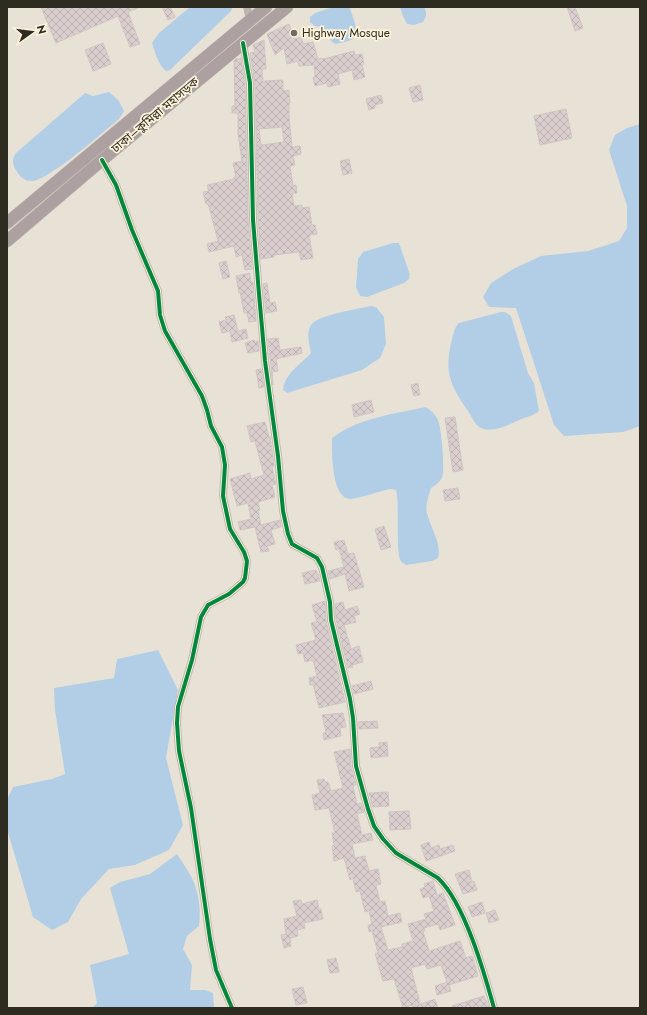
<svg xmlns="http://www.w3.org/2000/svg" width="647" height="1015" viewBox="0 0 647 1015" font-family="Jost,'Noto Sans Bengali',sans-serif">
	<defs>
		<pattern id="building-cross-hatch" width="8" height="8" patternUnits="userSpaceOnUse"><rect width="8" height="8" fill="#dbcece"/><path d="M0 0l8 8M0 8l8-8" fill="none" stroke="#bcb1b1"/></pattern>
	</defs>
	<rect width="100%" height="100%" fill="#e8e2d6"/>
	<path fill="#b2cee6" d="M190,7H233L231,11L170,70L166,71C158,64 155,53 152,43L159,33Z
		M333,7L350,8C352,16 362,35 351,40C346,42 340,43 335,44L331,41L323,27L315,26L310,22V17L315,13Z
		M400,7H424C427,13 427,16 423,22L414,25L407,24L403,16Z
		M109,92L119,101L124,111L119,119C96,138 74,158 50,173C45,176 39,180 33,181C25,182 19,176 16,170C12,163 12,159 16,153L85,93L93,96Z
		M640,124V426L623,432L564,436L554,425L516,308L489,307L483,297L491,283L513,269L541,256L588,251L619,241L627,228V206L609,150L615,135L627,128Z
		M393,243H399L410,275L409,279L404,283L367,297L360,296L356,287L358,259L363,252Z
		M371,306L376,307L384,317L386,344L380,358L362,370L287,393L283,390C285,373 300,365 311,353C309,344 306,333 311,325C317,315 358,309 371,306Z
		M501,312H505L511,316L528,373L534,383L539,411C534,416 525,417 519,420C508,425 490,435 478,426C474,423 471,415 468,411C449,384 444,371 452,339C454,332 454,328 459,323Z
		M426,407C430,410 434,413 437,418C442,427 444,464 443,474C442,481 436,485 431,488C429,495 425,506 427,513C430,527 442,543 438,558L432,561L406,565C406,565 401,562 401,561C395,552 400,505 396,490L390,489C380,491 361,498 351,499C331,500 332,451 332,438C358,418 394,414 426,407Z
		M158,650L178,690L166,758L183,825L169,850L135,865L109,869L81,899L68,922L52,930L33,917L7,829V800L13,787L52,779L65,774L55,710L54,688L114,678L117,659Z
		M177,854C182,862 188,870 192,878C199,893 201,910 199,926L187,936L183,949L192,965L190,990H205L213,993L214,1008H92L97,1003L90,965L129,954L110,888L120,882L150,874Z"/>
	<path fill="url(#building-cross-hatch)" stroke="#cec6c3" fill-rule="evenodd" d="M41,7H140L128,12L140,44L130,47L118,16L56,43Z
		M162,7H170L175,17L168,20Z
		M567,7H575L583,28L575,31Z
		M289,24L295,39L302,37L303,44L313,42L318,59L322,58L323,59L354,51L355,55L362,54L364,64L362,65L365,77L354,80L352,70L338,74L340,84L328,87L327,83L315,86L313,78L315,77L314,65L299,66L298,61L287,64L284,48L275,55L267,34Z
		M264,40L266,69H262L263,81L283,80V91L289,90L290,103H289V116L292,147L300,146L301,154L293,156L295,165L290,166L293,186L296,185L297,193L292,194L294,206L302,205V208L309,207L312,225H315L317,234L309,235L313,258L301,260L299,252L274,255V257L261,259L258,220L255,83L250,53L255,52L253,45ZM282,127L284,142L261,145L259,129Z
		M103,43L111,64L93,71L85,50Z
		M241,58L245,83L248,220L252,269L245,270L242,255L236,257L234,246L209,252L207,244L218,241L212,218L208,204H206L203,192L209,191L207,185L234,179V177H236L233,163L242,161L238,134V113H232V106H235L234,61L236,59Z
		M420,85L423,100L413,102L409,88Z
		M381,95L383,103L375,105V108L369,110L366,99Z
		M566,109L572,138L540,145L534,116Z
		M349,159L352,173L343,175L340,161Z
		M226,261L230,277L223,279L219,263Z
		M250,273L251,282H253L256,321L249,322L247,313H244L240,292L239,293L236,276Z
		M267,283L270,303L275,302L277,311L266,313L263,284Z
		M234,315L238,331L246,329L248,338L232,342L230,331L222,333L219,322L226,320L225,317Z
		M278,338L280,350L301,347L302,353L276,359L278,371L272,372L273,385L268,339Z
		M254,340L255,342L258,341L259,351L248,353L245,343Z
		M261,369L264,387L259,388L256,370Z
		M418,383L420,395L414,396L411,385Z
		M371,400L374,412L354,417L352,405Z
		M455,417L463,470L453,472L445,418Z
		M265,422L269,437H270L273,457L274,466L272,467L276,484L272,485L275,497L258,502L260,510H258L261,525L280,520L281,527L271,530L275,544L267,546L269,551L261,552L255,527L240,530L238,522L251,519L248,503L237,506L230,479L250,473L251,479L264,475L255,441L251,442L247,426Z
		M458,488L460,499L445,501L443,490Z
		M384,526L391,547L381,550L375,529Z
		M344,540L348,554L354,553L364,587L349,591L345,574L330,579L328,571L344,567L339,549L336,550L334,542Z
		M316,570L317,574H318L320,581L305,584L302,573Z
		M325,601L326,621L345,702L319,708L313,684L310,685L309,678L317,676L313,660L305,662L303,653L298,654L296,645L316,640L311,623L317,622L312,605Z
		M343,602L345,610L357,606L360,614L354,616L356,622L344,625L351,649L359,646L363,662L352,665L353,667L348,668L336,619L335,604Z
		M371,681L373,689L354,694L352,686Z
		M343,713L346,727L340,728L341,736L324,740L323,733L326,732L322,715Z
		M377,721L378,728L359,729L358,722Z
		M387,742L388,756L371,758L370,748L379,747V743Z
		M350,749L351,767L356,785L353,786L357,804L361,803L364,812L357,814L362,835L371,833L373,840L352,844L355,858L365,856L369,871L378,869L381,884L376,885L380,902L385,901L388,916L400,913L402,922L381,927L388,950L402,947V944L413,941L408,924L426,919L424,914L434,911L429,896L423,898L420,889L425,887L424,884L433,881L437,895L443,893L455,925L440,930L438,924L424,928L425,931H423L429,951L460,941L466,958L472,956L478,976L449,985L451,991L437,995L435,986L447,982L441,965L427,969L425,964L411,968L420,1003L403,1008L394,979L383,981L375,953H378L372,931L369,932L368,925L372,924L369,911L365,912L360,891L356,892L353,879L350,880L344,858L334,861L332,846L334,845L332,833H335L329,808L315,810L312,795L320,793L317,780L324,779L325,782H328L331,791L343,788L334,752Z
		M388,792L389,806L373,807L369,793Z
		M409,811L411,829L390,830L389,812Z
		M429,842L431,848L439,845L440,849L453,845L455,851L426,861L421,845Z
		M469,870L472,882L474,881L477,890L463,894L455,874Z
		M301,900L302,904L317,900L319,909H321L323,919L304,923L305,928L297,930L298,936L290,938L291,946L284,948L281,935L286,934L284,919L297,916L293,901Z
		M482,902L485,913L472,917L468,907Z
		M495,910L499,920L489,923L486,913Z
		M336,958L339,972L330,973L327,960Z
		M303,987L307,1003L296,1005L292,989Z
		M484,996L485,1000H486L489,1007L452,1008V1006Z
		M435,999L438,1008H412V1007Z"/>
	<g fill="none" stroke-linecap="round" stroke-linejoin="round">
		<g stroke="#c5c0b7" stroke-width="8">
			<path id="minor" d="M247,7L250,20
				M243,43L250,83L253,220L259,294L265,361L278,456L283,511L288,534L292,544L317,558L322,567L330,602L331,620L350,699L353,718L356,766L368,809L374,826L383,839L396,853L438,878C465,904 484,972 494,1008
				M102,160L116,185L132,230L158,291L160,315L165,331L202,396L207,410L211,426L222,447L225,465L223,496L230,529L244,552L247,561L245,578L243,582L229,594L208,605L201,617L192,660L178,707L177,723L179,751L191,808L210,939L216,970L232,1008"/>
		</g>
		<g stroke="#c5c0b7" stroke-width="13">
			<path id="trunk" d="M7,223L266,7
				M7,241L102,160L287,7"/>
		</g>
		<use href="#minor" stroke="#bab1b1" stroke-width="7"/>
		<use href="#trunk" stroke="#aca0a0" stroke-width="12"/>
		<g stroke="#fef4db" stroke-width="6">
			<path id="cycleway" d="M243,43L250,83L253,220L259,294L265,361L278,456L283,511L288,534L292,544L317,558L322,567L330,602L331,620L350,699L353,718L356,766L368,809L374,826L383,839L396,853L438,878C465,904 484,972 494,1008
				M102,160L116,185L132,230L158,291L160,315L165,331L202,396L207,410L211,426L222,447L225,465L223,496L230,529L244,552L247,561L245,578L243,582L229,594L208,605L201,617L192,660L178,707L177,723L179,751L191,808L210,939L216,970L232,1008"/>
		</g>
		<use href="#cycleway" stroke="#00873e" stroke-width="4"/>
	</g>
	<circle fill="#6f6b60" stroke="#fef4db" stroke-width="1.5" cx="294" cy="33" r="4"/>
	<g text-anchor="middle" stroke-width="3.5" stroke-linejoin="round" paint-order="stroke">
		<g font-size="12" fill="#2e2b21" stroke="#fef4db" text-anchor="start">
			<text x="302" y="37">Highway Mosque</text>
		</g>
		<g font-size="12" fill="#2e2b21" stroke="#fef4db">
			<text transform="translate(155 115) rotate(-40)" y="4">ঢাকা–কুমিল্লা মহাসড়ক</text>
		</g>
	</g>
	<rect width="647" height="1015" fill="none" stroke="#2e2b21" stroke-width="16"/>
	<g transform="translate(32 32) rotate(76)" stroke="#fef4db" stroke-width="3" paint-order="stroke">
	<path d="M0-3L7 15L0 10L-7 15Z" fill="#2e2b21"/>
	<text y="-6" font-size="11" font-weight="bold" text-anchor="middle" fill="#2e2b21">N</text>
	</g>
</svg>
